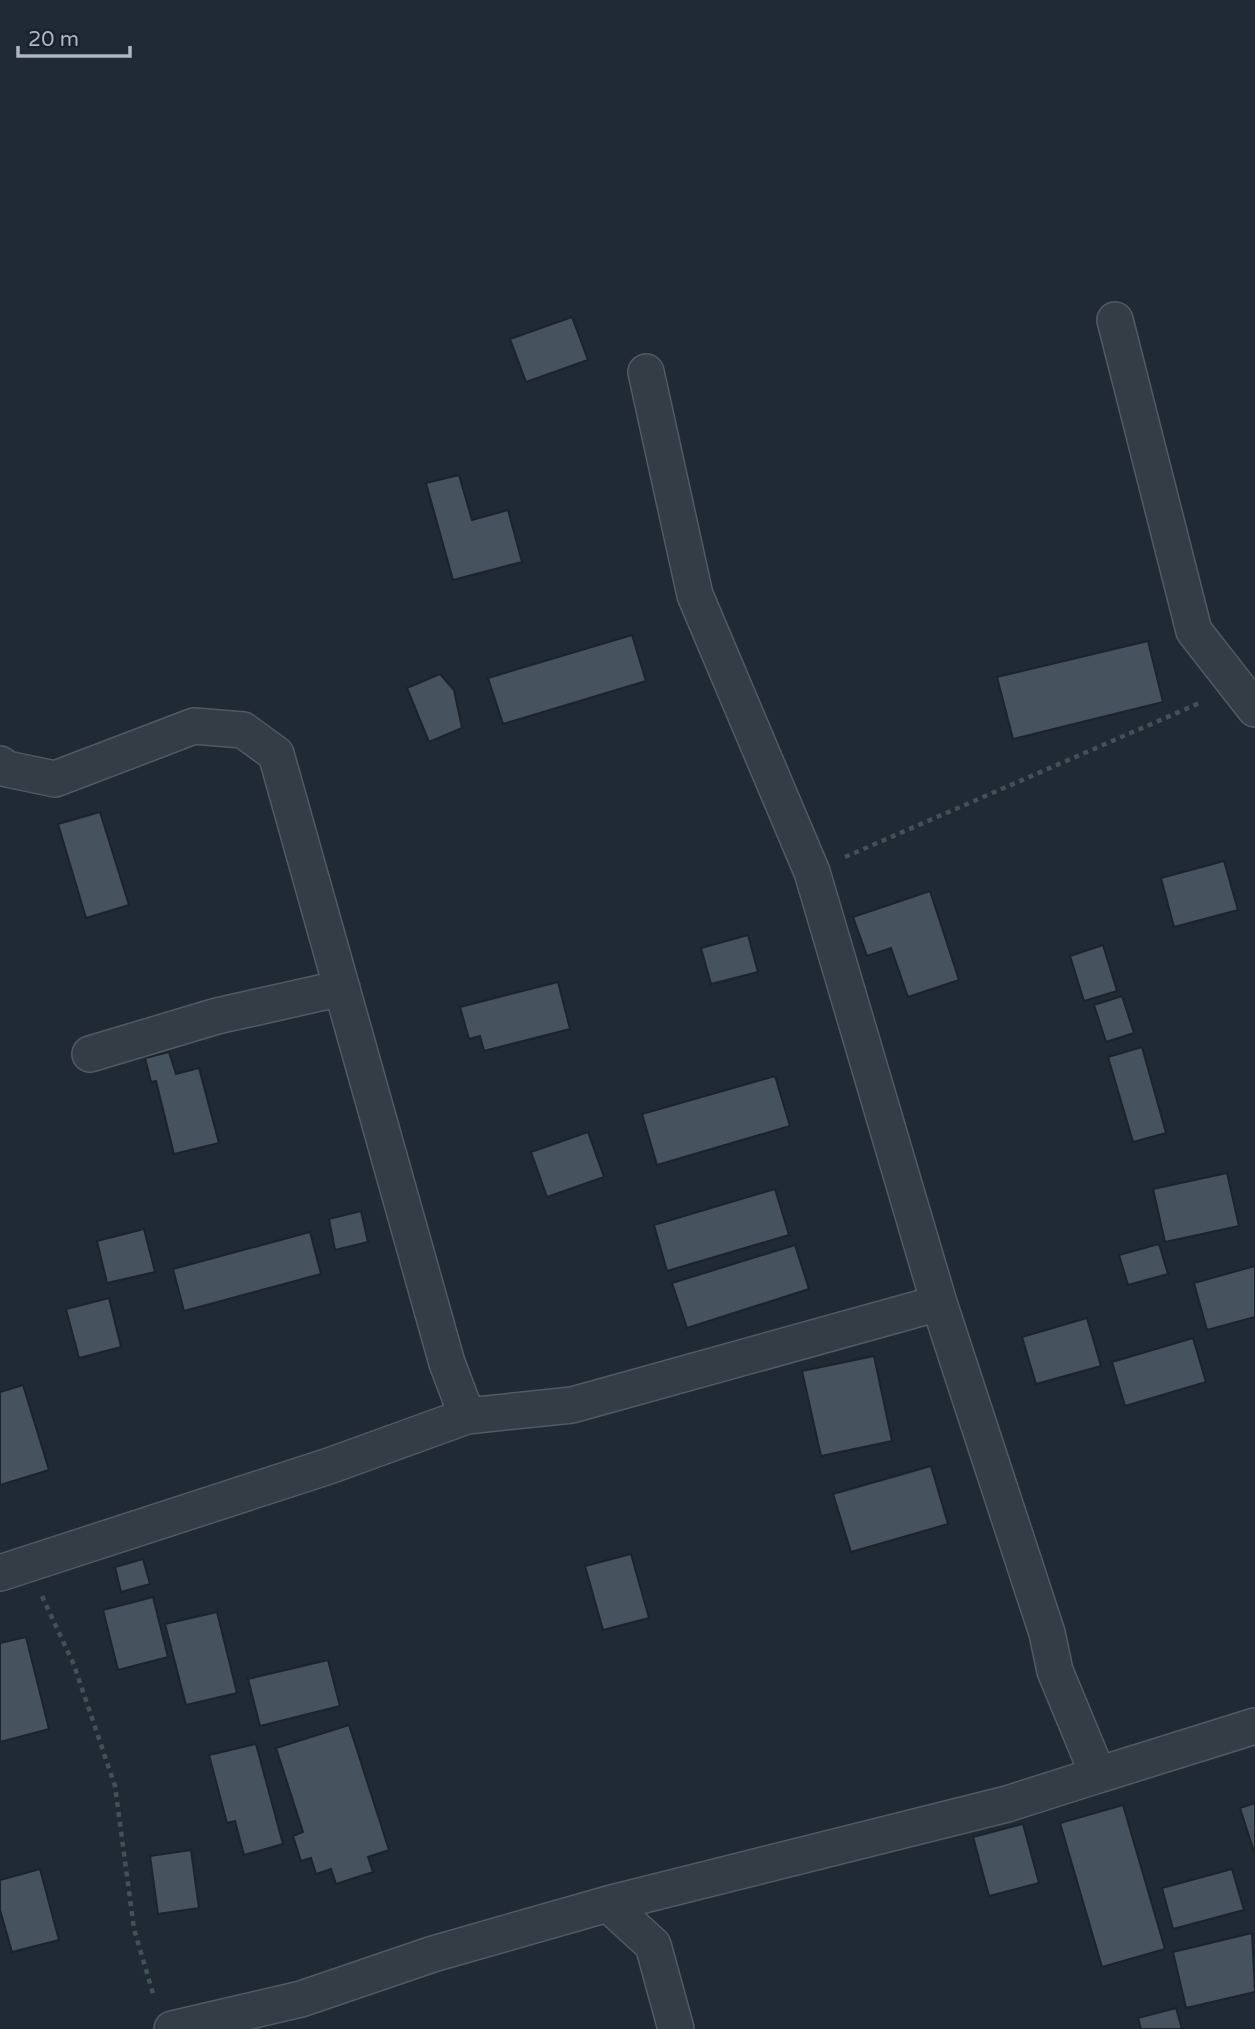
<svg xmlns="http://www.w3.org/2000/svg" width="1255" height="2029" viewBox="0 0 1255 2029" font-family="'Varela Round',sans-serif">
	<rect width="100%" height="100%" fill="#202a35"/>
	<path fill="#47525f" stroke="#1b232c" stroke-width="2" d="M572,317L588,360L526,382L510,339Z
		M459,475L472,520L508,510L522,562L453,580L426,483Z
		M632,635L646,681L503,724L488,678Z
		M1148,641L1163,702L1013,739L997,677Z
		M440,674L454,690L462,728L429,742L407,688Z
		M100,812L129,905L86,918L58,824Z
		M1224,861L1238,910L1174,927L1161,878Z
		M930,891L959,980L908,997L891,948L867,956L853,917Z
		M748,935L758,972L711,984L701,948Z
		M1103,945L1117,991L1084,1001L1070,956Z
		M558,982L570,1029L484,1051L480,1036L469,1039L460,1007Z
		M1122,996L1134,1033L1106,1042L1094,1005Z
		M1142,1047L1166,1133L1133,1142L1108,1057Z
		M169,1052L176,1074L199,1068L219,1143L174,1154L156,1081L151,1082L145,1058Z
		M775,1076L790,1126L657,1165L642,1114Z
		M588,1132L604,1177L547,1197L531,1152Z
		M1227,1173L1239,1226L1165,1242L1153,1189Z
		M775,1189L789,1235L667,1271L654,1225Z
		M361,1211L368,1242L335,1250L329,1219Z
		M144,1229L155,1272L107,1283L97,1241Z
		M310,1232L321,1274L184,1311L173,1269Z
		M1159,1244L1168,1274L1128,1285L1119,1255Z
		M795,1245L809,1289L687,1328L672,1283Z
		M1255,1266V1317L1207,1330L1194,1283Z
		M109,1298L121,1347L79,1358L66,1309Z
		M1087,1318L1101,1366L1036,1384L1022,1337Z
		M1193,1338L1206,1382L1125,1406L1112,1362Z
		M874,1356L892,1441L821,1456L802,1371Z
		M23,1385L49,1470L0,1485V1392Z
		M931,1466L948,1524L851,1552L833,1494Z
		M631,1554L649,1618L603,1630L585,1566Z
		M143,1559L150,1584L121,1592L115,1567Z
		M153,1597L168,1657L118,1670L103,1610Z
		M217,1612L237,1693L186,1705L165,1624Z
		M26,1637L49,1729L0,1742V1643Z
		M328,1660L340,1706L260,1726L248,1679Z
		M349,1725L389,1850L368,1857L373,1872L336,1884L331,1869L316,1874L311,1858L301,1861L293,1836L303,1832L276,1748Z
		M256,1744L283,1844L244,1855L235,1821L227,1823L209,1755Z
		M1255,1803V1855L1240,1808Z
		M1123,1805L1165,1949L1102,1967L1060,1823Z
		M1023,1824L1039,1883L989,1896L973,1837Z
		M191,1850L199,1908L158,1914L150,1856Z
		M40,1869L59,1940L12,1952L0,1910V1880Z
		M1232,1869L1244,1910L1173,1929L1162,1888Z
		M1252,1933L1255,1992L1186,2008L1173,1952Z
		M1176,2008L1182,2029H1141L1138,2018Z"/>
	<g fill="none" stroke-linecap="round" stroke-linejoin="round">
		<g stroke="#515a64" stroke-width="38">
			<path id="street" d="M1115,320L1194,631L1255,709
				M646,372L695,595L812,872L939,1303L1047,1633L1055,1671L1098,1775L1255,1726
				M0,764L7,769L55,779L194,726L243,730L276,754L447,1363L467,1416L572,1405L939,1303
				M90,1054L217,1016L342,988
				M0,1573L329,1466L467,1416
				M608,1904L653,1945L676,2029
				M172,2029L301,1999L433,1954L608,1904L1007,1804L1098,1775"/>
		</g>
		<path stroke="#405254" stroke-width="4.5" stroke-dasharray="5 5" stroke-linecap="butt" d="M845,857L1202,702
			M42,1596L74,1665L115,1786L134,1929L154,1997"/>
		<use href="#street" stroke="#343c46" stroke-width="35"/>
	</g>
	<path d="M18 46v10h112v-10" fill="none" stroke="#aeb7c3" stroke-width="3.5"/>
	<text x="28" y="46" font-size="21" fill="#aeb7c3" stroke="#19212a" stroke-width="5" paint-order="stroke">20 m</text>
</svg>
